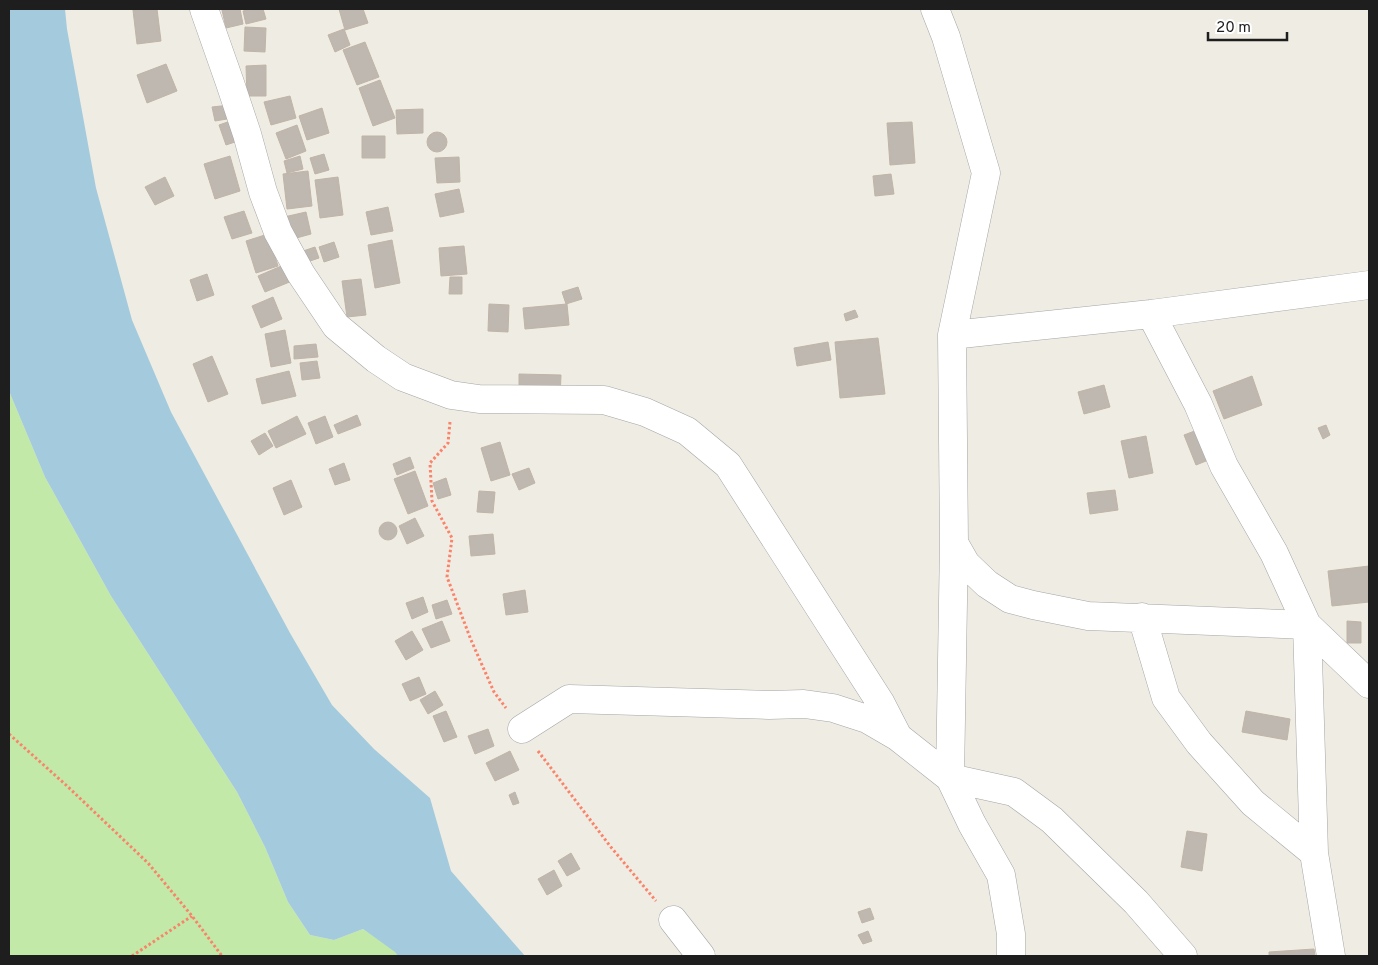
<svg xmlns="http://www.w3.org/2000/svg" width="1378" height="965" viewBox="0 0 1378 965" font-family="Overpass,sans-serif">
	<rect width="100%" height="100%" fill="#efece3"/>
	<path fill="#c3e9a9" d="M9,391L45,477L111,596L237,792L265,847L288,902L310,935L334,940L363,929L396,952L398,956H9Z"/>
	<path fill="#a3cbdd" d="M9,9H65L67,29L96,188L132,320L171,412L290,633L332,705L374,749L430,798L451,871L525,956H398L395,952L363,929L334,940L310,935L288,902L265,847L237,792L111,596L45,477L9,391Z"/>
	<path fill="#bfb8b0" stroke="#c0b4a6" d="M144,9H157L161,41L137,44L133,10Z
		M225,9H240L243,24L226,28L222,10Z
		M251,9H263L266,19L246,24L243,11Z
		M339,9H363L368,23L345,30Z
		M245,27L266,28L265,52L244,51Z
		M344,29L350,45L335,52L328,35Z
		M365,42L379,77L357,85L343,50Z
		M166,64L177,91L147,103L137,75Z
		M266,65V96H247L246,66Z
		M380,80L395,118L373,126L359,88Z
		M290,96L296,118L271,125L264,102Z
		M230,105L233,118L215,121L212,107Z
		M322,108L329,133L307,140L299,116Z
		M423,109V133L397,134L396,110Z
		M239,118L247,138L226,145L219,125Z
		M912,122L915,163L890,165L887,123Z
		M297,125L306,151L286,159L276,133Z
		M427 142a10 10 0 1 1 20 0a10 10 0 1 1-20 0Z
		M362,136H385V158H362Z
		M324,154L329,170L315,174L310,158Z
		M230,156L240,191L215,199L204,164Z
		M300,156L303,169L287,173L284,161Z
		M459,157L460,182L437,183L435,158Z
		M308,171L312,206L287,209L283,174Z
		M891,174L894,194L875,196L873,176Z
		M165,177L174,196L155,205L145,187Z
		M338,177L343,215L320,218L315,180Z
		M459,189L464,212L440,217L435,194Z
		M388,207L393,231L371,235L366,212Z
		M244,211L252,233L232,239L224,217Z
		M306,212L311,234L289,240L284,217Z
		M268,234L278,266L256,273L246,241Z
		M392,240L400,283L375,288L368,245Z
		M334,242L339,257L324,262L319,247Z
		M464,246L467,274L441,276L439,248Z
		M315,247L319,258L304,263L300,252Z
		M286,264L292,281L265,292L258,276Z
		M207,274L214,295L197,301L190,280Z
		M450,277H462V294H449Z
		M361,279L366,315L347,317L342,281Z
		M578,287L582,299L566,304L562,292Z
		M273,297L282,319L261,328L252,306Z
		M489,304L509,305L508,332L488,331Z
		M567,304L569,325L525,329L523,308Z
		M855,310L858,317L846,321L844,314Z
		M285,330L291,363L271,367L265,334Z
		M878,338L885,394L840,398L835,342Z
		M828,342L831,360L797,366L794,348Z
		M316,344L318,357L294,359V346Z
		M212,356L228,394L208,402L193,364Z
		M317,361L320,378L302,380L300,363Z
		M289,371L296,396L262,404L256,379Z
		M519,374L561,375L560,398L519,396Z
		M1252,376L1262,405L1224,419L1213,391Z
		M1104,385L1110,407L1084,414L1078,392Z
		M357,415L361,425L338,434L334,425Z
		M297,416L306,434L276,448L268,431Z
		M325,416L333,437L316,444L308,423Z
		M1326,425L1330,435L1323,439L1318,428Z
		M1200,429L1211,459L1196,465L1184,435Z
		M265,433L273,446L259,455L251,441Z
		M1146,436L1153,473L1129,478L1121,441Z
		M500,442L510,475L491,481L481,448Z
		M410,457L414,468L397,475L393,464Z
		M344,463L350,480L335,485L329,469Z
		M529,468L535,483L519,490L512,474Z
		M415,471L428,506L408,514L394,479Z
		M446,478L451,495L438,499L433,483Z
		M291,480L302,507L284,515L273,488Z
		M1115,490L1118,510L1090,514L1087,493Z
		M479,491L495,492L493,513L477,512Z
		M415,518L424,536L407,544L399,526Z
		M379 531a9 9 0 1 1 18 0a9 9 0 1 1-18 0Z
		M493,534L495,554L471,556L469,536Z
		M1369,566V602L1332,606L1328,571Z
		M525,590L528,612L506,615L503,594Z
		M423,597L428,612L412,619L406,603Z
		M447,600L452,614L436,619L432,605Z
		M442,621L450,641L431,648L422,629Z
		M1347,621L1361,622V643H1347Z
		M412,631L423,650L406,660L395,641Z
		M419,677L426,694L410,701L402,684Z
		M435,691L443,705L428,714L420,700Z
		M446,711L457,737L444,742L433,716Z
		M1246,711L1290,719L1287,740L1242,732Z
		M488,729L494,746L475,754L468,736Z
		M510,751L519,770L495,781L486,763Z
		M515,792L519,803L513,805L509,795Z
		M1187,831L1207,834L1202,871L1181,867Z
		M571,853L580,869L567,876L558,861Z
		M554,870L562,886L547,895L538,879Z
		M870,908L874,919L862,923L858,912Z
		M868,931L872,941L863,944L858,935Z
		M1314,949L1315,956H1269V952Z"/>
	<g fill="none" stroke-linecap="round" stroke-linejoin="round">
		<g stroke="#a5a5a5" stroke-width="29">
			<path id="street" d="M204,9L230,83L247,134L263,192L278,232L301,274L336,326L376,359L403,377L451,395L479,399L604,400L645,412L687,431L728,465L880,702L898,737
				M935,9L946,37L986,173L952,335L954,543L966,564L987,584L1010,599L1033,605L1088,616L1307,625L1369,684
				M1151,314L1198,404L1224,466L1274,553L1307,625L1314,853L1331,956
				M952,335L1151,314L1369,285
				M954,543L950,778L1014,792L1052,820L1136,902L1183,956
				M1142,617L1166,698L1199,743L1253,803L1314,853
				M522,729L569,699L769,705L804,704L833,708L867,719L898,737L950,778L972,824L1001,875L1011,934V956
				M673,920L701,956"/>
		</g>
		<path stroke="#fa8369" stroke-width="3" stroke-dasharray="2.5 2.5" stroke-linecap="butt" d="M450,422L448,443L430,463L432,501L452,538L447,577L471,640L494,692L506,708
			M9,734L66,785L148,863L192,916L222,956
			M538,751L610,846L656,901
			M132,956L192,916"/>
		<use href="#street" stroke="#fff" stroke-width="28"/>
	</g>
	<rect width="1378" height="965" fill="none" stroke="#1e1e1e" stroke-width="20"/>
	<path d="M1208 32v8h79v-8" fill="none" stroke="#1e1e1e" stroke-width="2.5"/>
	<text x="1216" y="32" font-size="15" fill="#1e1e1e" stroke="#ffffff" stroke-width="4" paint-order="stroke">20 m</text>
</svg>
